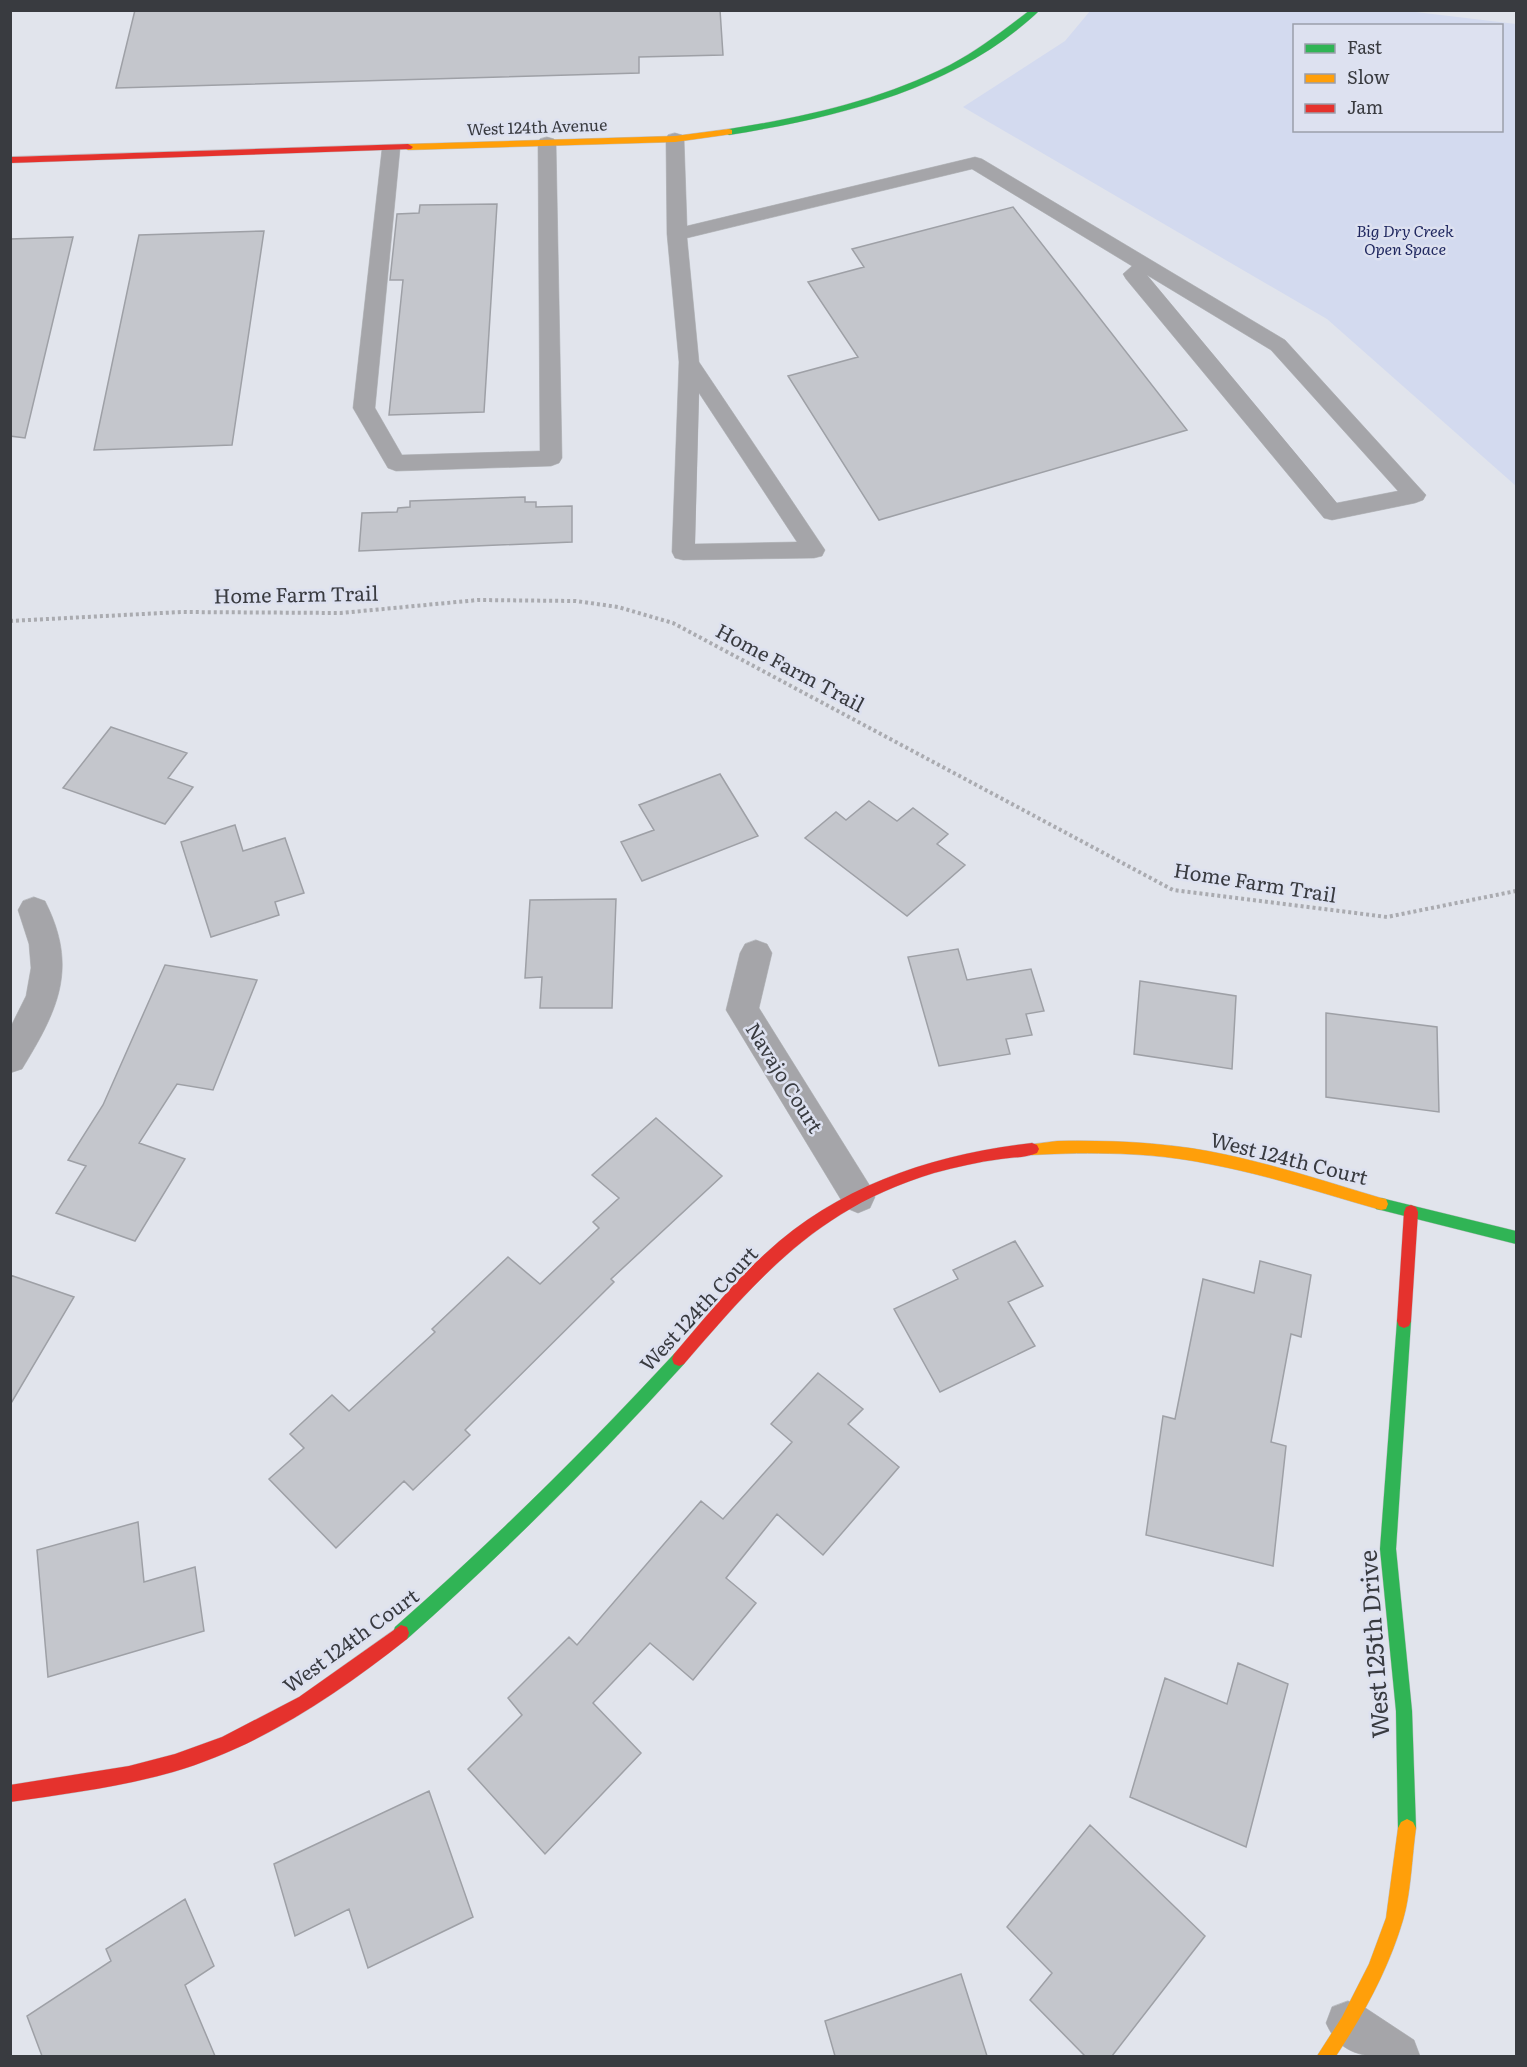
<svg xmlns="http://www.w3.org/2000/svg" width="1527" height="2067" viewBox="0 0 1527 2067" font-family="Literata,serif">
	<rect width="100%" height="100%" fill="#e1e4ec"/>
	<path fill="#d3daef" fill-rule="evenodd" d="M1399,10L1516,24V486L1327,319L963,107L1065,41L1090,11ZM1294,26H1502V130H1294Z"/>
	<path fill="#c4c6cc" stroke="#9ea0a6" stroke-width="1.5" d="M135,10H720L723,55L639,57V73L116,88Z
		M497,204L484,412L389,415L403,280H390L397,214L419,213L420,205Z
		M1013,207L1187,430L879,520L788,376L858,357L808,282L864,267L852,249Z
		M264,231L232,445L94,450L139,235Z
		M73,237L25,438L10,436V239Z
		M525,497V502H536V507L572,506V542L359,551L362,513L397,512L398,508L410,507V501Z
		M111,727L187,753L168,778L193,787L165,824L63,788Z
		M720,774L758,836L642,881L621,842L654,830L639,805Z
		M869,801L897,821L913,808L948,834L937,844L965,865L907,916L805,838L836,812L846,820Z
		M235,825L243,851L285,838L304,893L275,902L279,915L211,937L181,842Z
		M616,899L612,1008H540L542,977L525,978L530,900Z
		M958,949L967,980L1031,969L1044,1011L1026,1014L1032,1035L1006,1039L1010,1054L939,1066L908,957Z
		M165,965L257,980L213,1090L177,1084L139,1143L185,1159L135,1241L56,1213L86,1166L68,1160L103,1105Z
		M1140,981L1236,996L1232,1069L1134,1054Z
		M1326,1013L1437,1027L1439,1112L1326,1097Z
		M656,1118L722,1176L611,1279L614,1282L465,1430L470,1435L413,1490L404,1481L336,1548L269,1479L304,1448L290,1434L332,1395L349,1411L435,1332L432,1329L508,1257L540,1284L599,1228L593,1222L619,1198L592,1175Z
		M1015,1241L1043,1286L1008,1302L1035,1346L940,1392L894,1309L958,1279L953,1270Z
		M1260,1261L1311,1275L1301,1337L1291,1334L1271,1442L1286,1446L1273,1566L1146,1535L1163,1416L1175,1419L1203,1279L1254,1293Z
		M10,1275L74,1297L10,1405Z
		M818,1373L863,1409L848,1424L899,1467L823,1555L777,1514L726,1578L756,1603L693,1680L650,1643L593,1703L641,1753L545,1854L468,1769L522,1715L508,1698L569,1637L577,1645L701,1501L723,1519L792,1442L771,1424Z
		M138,1522L144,1582L195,1567L204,1631L48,1677L37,1550Z
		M1238,1663L1288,1684L1246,1847L1130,1797L1165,1678L1227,1704Z
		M429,1791L473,1917L368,1968L349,1909L295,1936L274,1864Z
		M1090,1825L1205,1936L1112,2056H1085L1030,2000L1052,1973L1007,1927Z
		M185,1899L214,1966L185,1985L215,2056H42L27,2016L111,1961L106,1949Z
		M961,1974L987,2056H835L825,2021Z"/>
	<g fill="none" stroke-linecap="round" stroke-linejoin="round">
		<g stroke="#bdc0c5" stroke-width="1">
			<path id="lane" d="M675,133L682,135L684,139L687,226L975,157L982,159L1285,340L1426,495L1423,500L1415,503L1332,520L1324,518L1126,279L1123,274L1132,266L972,169L687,238L699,362L825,550L822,556L814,558L683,560L675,558L672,552L679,362L667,234L666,139L668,135ZM1147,275L1271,350L1398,491L1337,503ZM699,393L797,542L695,544Z
				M547,137L554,139L556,143L562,458L559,463L551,466L396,471L388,468L353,408L382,149L384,145H398L400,149L375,408L402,455L540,451L538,143L540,139Z"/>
		</g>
		<g stroke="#bdc0c5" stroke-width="1">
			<path id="street" d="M34,897L45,901C79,968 58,1010 22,1069L10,1073V1028L26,996L31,968L29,944L18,910L23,901Z
				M756,940L767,944L772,953L759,1008L870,1186L875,1197L870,1208L858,1213L846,1208L726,1010L740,953L745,944Z
				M1348,2001L1364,2007L1414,2040L1420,2056C1382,2056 1344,2065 1326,2023L1332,2007Z"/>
		</g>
		<g stroke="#bdc0c5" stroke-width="1">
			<path id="fast" d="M1030,10H1040C957,89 838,117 729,135L724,132L729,129C805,117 881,100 950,65C978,50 1004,30 1030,10Z
				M1381,1198L1516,1231V1244L1381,1210L1376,1209L1374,1204L1376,1199Z
				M1404,1314L1409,1316L1411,1321L1396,1549L1412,1711L1416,1828L1413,1834L1407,1837L1401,1834L1398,1828L1396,1711L1380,1549L1397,1321L1399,1316Z
				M679,1352L684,1354L686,1359L684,1364C597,1460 504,1553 407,1639L401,1641L395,1639L393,1633L395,1627C492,1542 586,1449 674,1354Z"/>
		</g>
		<g stroke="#bdc0c5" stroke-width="1">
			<path id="slow" d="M729,129L732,130V134L675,142L408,150L403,147L408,144L675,136Z
				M1057,1141C1108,1140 1158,1142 1208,1151C1267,1162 1324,1181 1381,1198L1386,1199L1388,1204L1386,1209L1381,1210C1324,1194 1268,1175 1209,1164C1151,1152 1091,1152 1032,1155L1027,1153L1025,1149L1027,1145Z
				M1407,1819L1413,1822L1416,1828C1412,1856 1411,1894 1403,1920C1389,1968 1364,2014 1336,2056H1317L1342,2017L1369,1964L1386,1918L1398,1828L1401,1822Z"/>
		</g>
		<g stroke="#bdc0c5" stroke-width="1">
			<path id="jam" d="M408,144L413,147L411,149L10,163V157Z
				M1032,1143L1037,1145L1039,1149L1037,1153C1026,1158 1013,1157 1001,1159C978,1162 956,1167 934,1173C818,1208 760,1276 684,1364L679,1366L674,1364L672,1359L674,1354C704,1319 732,1284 766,1253C839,1185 935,1154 1032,1143Z
				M1411,1205L1416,1207L1418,1212L1411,1321L1409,1326L1404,1328L1399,1326L1397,1321L1404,1212L1406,1207Z
				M401,1625L407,1627L409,1633L407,1639C336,1695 261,1746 173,1772C120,1787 65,1794 10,1802V1785L129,1766L175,1754L222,1737L299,1697Z"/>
		</g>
		<path stroke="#aaabb0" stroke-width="4" stroke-dasharray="3 3" stroke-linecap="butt" d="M10,621L181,612L341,613L478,600L576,601L618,607L673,623L1173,890L1387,917L1516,891"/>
		<use href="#lane" fill="#a5a5a9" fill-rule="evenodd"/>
		<use href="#street" fill="#a5a5a9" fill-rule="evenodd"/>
		<use href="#fast" fill="#30b455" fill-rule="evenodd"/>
		<use href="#slow" fill="#ff9f0a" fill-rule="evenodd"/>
		<use href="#jam" fill="#e5322d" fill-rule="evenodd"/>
	</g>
	<g text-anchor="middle" stroke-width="5" stroke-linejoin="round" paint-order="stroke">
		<g font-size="16" fill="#393b40" stroke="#dde1f0">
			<text transform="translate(537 127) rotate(-2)" y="6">West 124th Avenue</text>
		</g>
		<g font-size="16" font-style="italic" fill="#1f275f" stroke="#dde1f0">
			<text x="1405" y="237">Big Dry Creek<tspan x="1405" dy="18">Open Space</tspan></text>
		</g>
		<g font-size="20" fill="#393b40" stroke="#dde1f0">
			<text transform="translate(296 595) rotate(-1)" y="7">Home Farm Trail</text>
			<text transform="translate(790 668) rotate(28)" y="7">Home Farm Trail</text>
			<text transform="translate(1255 883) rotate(9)" y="7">Home Farm Trail</text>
			<text transform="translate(784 1078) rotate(58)" y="7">Navajo Court</text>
			<text transform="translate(1289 1159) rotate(14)" y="7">West 124th Court</text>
			<text transform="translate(699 1309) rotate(-47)" y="7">West 124th Court</text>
			<text transform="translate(351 1641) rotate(-36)" y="7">West 124th Court</text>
		</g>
		<g font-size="24" fill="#393b40" stroke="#dde1f0">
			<text transform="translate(1375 1644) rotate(-94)" y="8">West 125th Drive</text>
		</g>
	</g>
	<rect width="1527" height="2067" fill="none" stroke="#393b40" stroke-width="24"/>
	<rect x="1293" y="24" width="210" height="108" fill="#dde1f0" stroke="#9b9faa" stroke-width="1.5"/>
	<rect x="1305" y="44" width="30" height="9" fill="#30b455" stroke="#9b9faa" stroke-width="1.5"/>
	<text x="1347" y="54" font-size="18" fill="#393b40">Fast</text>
	<rect x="1305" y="74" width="30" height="9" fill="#ff9f0a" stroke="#9b9faa" stroke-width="1.5"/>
	<text x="1347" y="84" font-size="18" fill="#393b40">Slow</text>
	<rect x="1305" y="104" width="30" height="9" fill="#e5322d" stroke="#9b9faa" stroke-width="1.5"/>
	<text x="1347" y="114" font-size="18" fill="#393b40">Jam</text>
</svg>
